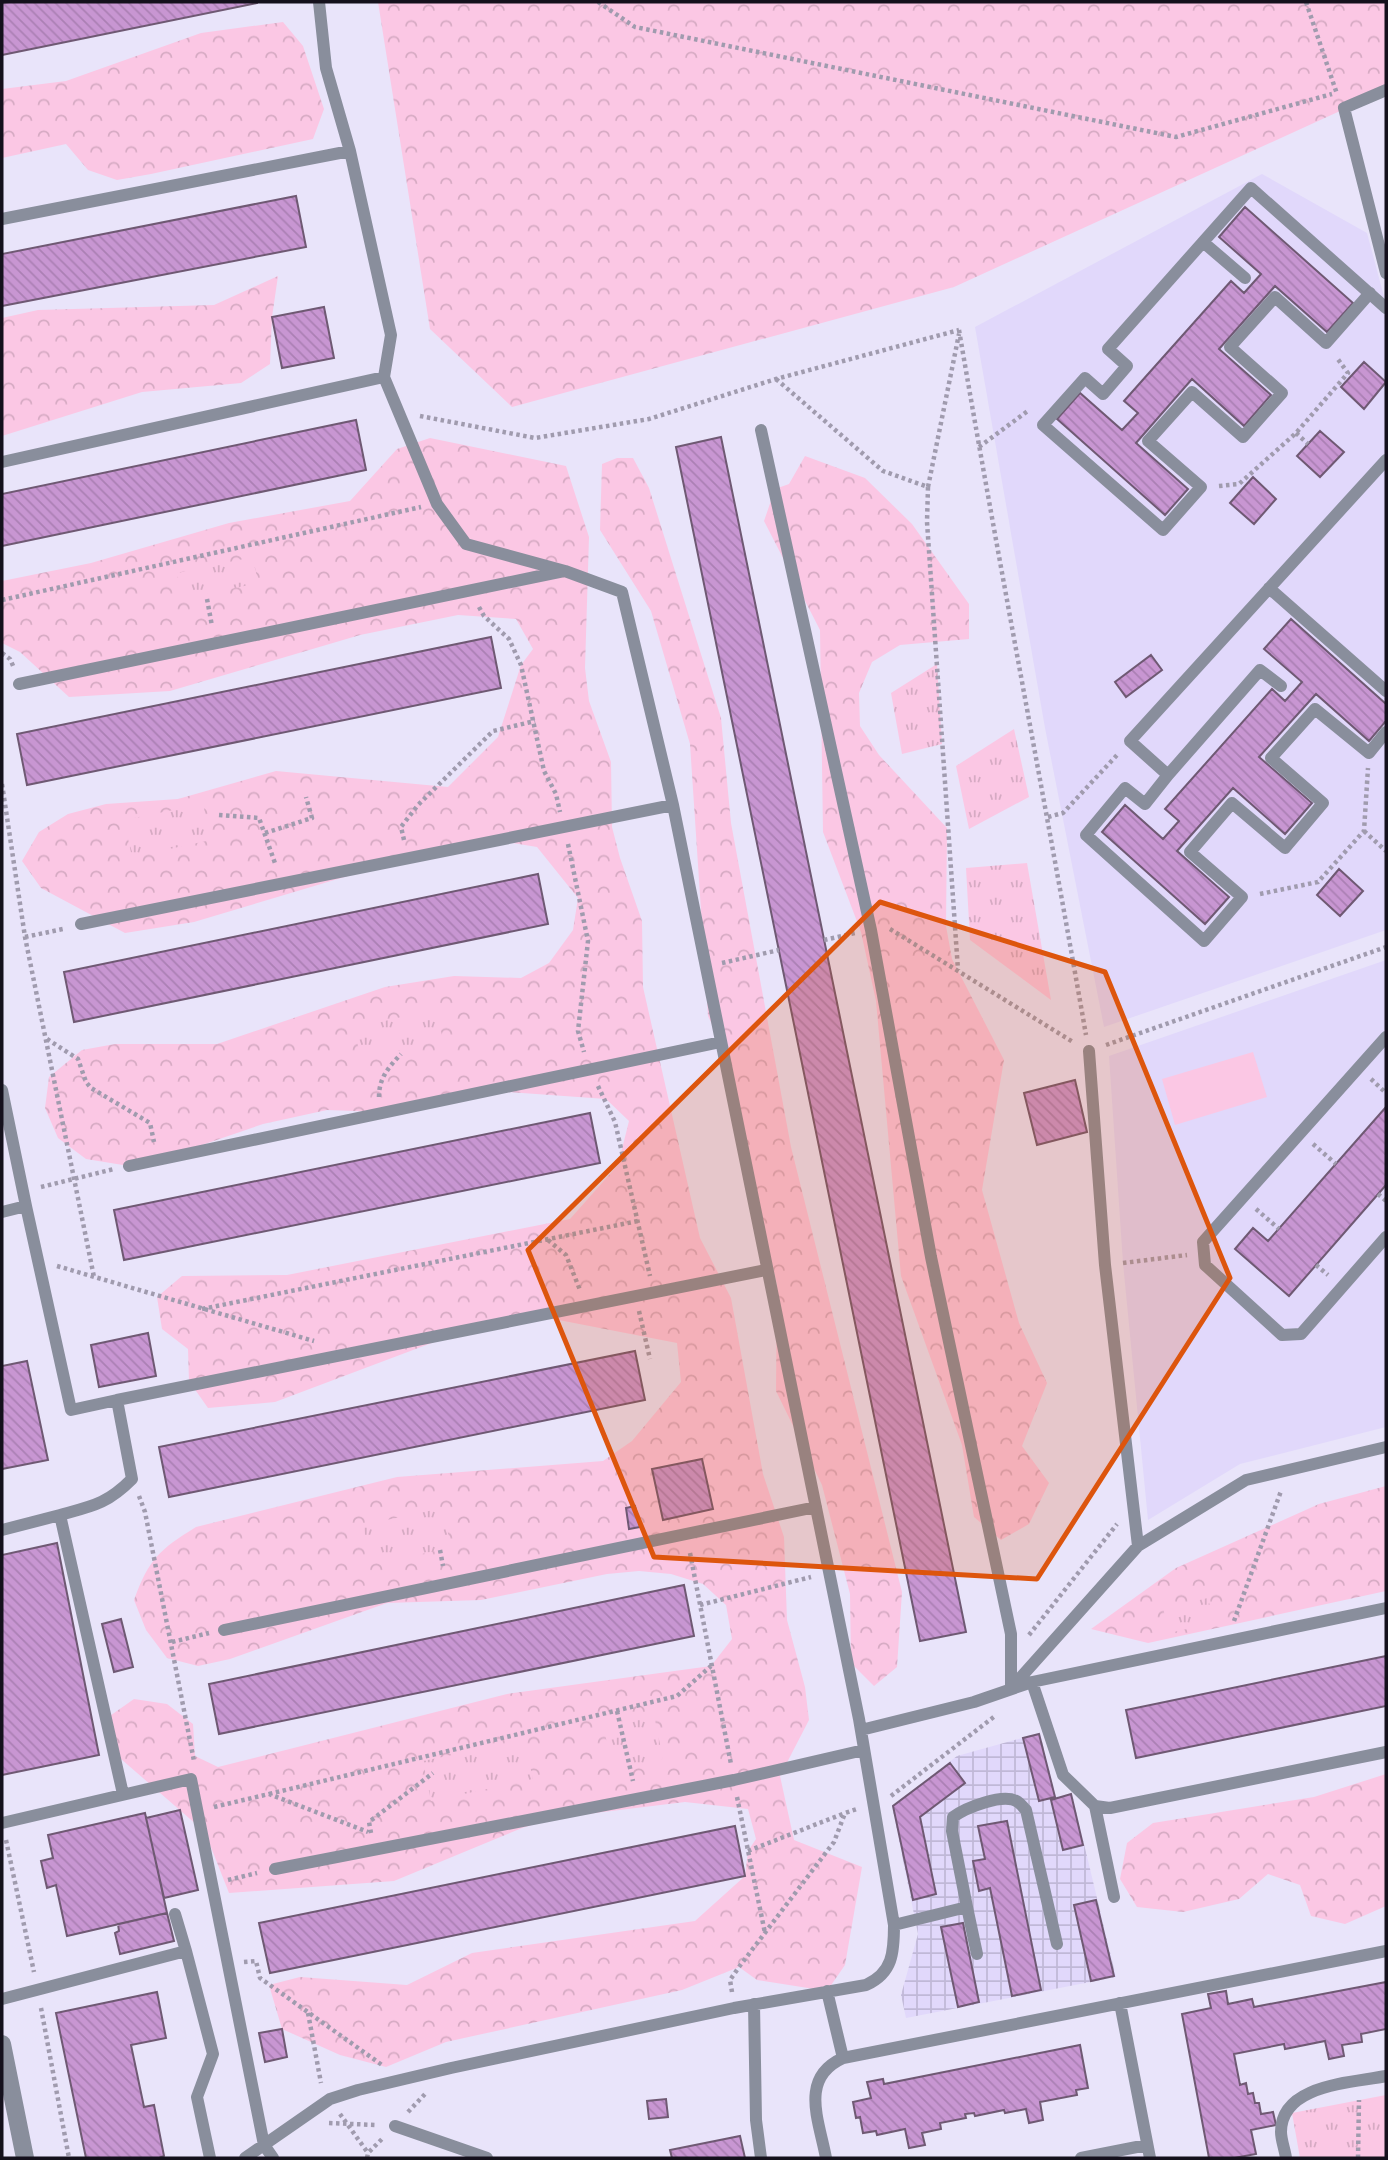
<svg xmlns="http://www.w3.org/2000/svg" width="1388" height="2160" viewBox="0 0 1388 2160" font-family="'Noto Sans',sans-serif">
	<defs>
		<pattern id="industrial-grid" width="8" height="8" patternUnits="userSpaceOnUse" patternTransform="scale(1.75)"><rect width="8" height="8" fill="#e1d8fb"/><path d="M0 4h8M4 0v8" fill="none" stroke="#c0b8d7"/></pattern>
		<pattern id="forest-crowns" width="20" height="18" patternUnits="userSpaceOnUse" patternTransform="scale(1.75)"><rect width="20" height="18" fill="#fbc7e4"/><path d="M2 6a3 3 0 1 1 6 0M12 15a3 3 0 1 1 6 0" fill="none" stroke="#d6aac3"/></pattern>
		<pattern id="park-tufts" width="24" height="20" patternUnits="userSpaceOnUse" patternTransform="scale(1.75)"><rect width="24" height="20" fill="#fbc7e4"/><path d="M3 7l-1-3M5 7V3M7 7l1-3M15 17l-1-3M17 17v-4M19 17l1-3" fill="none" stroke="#d6aac3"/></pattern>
		<pattern id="building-back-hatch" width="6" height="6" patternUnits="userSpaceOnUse" patternTransform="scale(1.75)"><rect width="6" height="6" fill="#c896d2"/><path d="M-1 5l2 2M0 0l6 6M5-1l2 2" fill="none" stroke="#ab80b4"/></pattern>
	</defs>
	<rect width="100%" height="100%" fill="#e9e4fa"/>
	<path fill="#e1d8fb" d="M1262,174L1367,233L1386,304V930L1104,1027L1045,728L975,327Z
		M1386,960V1427L1240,1464L1148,1520L1123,1263L1109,1056Z"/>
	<path fill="url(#industrial-grid)" d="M1040,1733L1056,1797L1072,1794L1116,1977L906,2018L901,1995L918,1934L892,1806L957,1756Z"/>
	<path fill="#fbc7e4" d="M1253,1052L1267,1097L1175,1125L1162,1079Z"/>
	<path fill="url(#forest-crowns)" d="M378,2H1386V90L954,287L512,407L430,329Z
		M283,22L303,46L324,109L313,139L151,174L117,180L88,170L66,144L2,158V89L66,81L201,33Z
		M278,276L272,317L270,364L241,383L142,392L2,436V318L38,310L214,305Z
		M430,438L566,466L589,537L585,668L589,701L611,762L612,827L620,858L642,921L643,987L700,1238L731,1298L763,1474L784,1537L787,1620L805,1687L809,1720L780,1776L794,1840L862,1867L845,1965L827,1991L757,1980L739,1967L682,1990L446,2042L386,2067L340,2055L282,2029L269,1985L300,1977L407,1985L472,1953L695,1921L745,1876L748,1851L756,1839L748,1809L685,1802L554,1818L522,1828L394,1881L229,1893L205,1832L113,1752L104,1720L134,1699L167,1704L193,1724L195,1756L218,1767L507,1694L711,1666L732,1639L726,1605L703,1584L671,1574L639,1571L607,1574L481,1600L387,1603L230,1659L198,1666L167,1658L146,1630L134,1600C149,1559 159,1550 196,1527L397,1477L603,1461L632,1441L681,1382L677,1343L533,1315L498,1318L275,1402L208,1408L189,1381L188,1349L162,1329L157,1297L182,1276L287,1275L570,1219L618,1165L629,1121L606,1099L508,1092L381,1112L327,1110L263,1124L158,1160L129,1166L86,1159L58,1138L45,1108L49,1077L82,1050L115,1044H217L385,987L454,976L521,978L549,963L573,930L578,898L537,847L507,842L408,858L194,922L125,933L41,888L22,861L39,832L68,814L106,804L178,799L276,771L448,787L498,737L521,665L533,649L516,619L458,615L360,635L170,691L69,697L20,652L2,643V581L91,563L229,523L350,501L397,449Z
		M805,456L865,478L912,524L969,604V639L900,645L872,662L859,693L860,726L879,755L947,828L946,926L952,959L1004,1060L982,1190L1019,1323L1047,1383L1022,1446L1049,1483L1029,1524L1001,1540L974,1517L962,1445L901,1276L876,1001L861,932L823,832L820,630L764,521L775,489L789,484Z
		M617,458H633L649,488L721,718L731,823L791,1147L902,1592L897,1667L874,1686L851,1663L850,1594L822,1485L776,1391L777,1285L721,1043L708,1016L690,744L651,611L600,530L602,464Z
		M1386,1486V1591L1148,1643L1091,1629L1176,1568L1319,1504Z
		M1386,1774V1906L1345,1924L1311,1916L1300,1885L1268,1874L1239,1899L1183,1912L1137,1907L1120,1879L1127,1843L1153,1823L1314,1797Z"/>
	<path fill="url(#park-tufts)" d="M253,557L258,583L183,599L177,573Z
		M937,664L942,744L902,754L891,693Z
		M1014,729L1029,797L969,829L956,766Z
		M203,804L211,840L132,857L124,820Z
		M1027,863L1051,1000L970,940L966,868Z
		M436,1009L443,1040L361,1059L354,1028Z
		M443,1508L451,1548L371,1564L363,1525Z
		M1208,1598L1214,1623L1169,1633L1163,1608Z
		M654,1715L663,1759L613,1770L603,1725Z
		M524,1740L533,1779L431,1801L423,1761Z
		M1386,2095V2158H1300L1292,2113Z"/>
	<path fill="url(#building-back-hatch)" stroke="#6f5973" stroke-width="2" d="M9,2H257V3L2,55V3Z
		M296,196L306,247L2,306V254Z
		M1245,207L1353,303L1327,332L1275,286L1219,349L1271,395L1244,426L1192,379L1136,443L1188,489L1165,515L1057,419L1080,393L1122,430L1138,413L1124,401L1231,281L1244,293L1261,274L1219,237Z
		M324,307L334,358L282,368L272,317Z
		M1364,362L1386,382L1364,409L1341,387Z
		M356,420L366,470L2,546V494Z
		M1320,431L1344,452L1320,477L1297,456Z
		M721,437L966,1632L920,1641L676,447Z
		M1253,477L1276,499L1254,524L1230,503Z
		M1291,619L1386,704V721L1369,741L1316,694L1259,757L1312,803L1285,834L1233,788L1177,851L1229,897L1205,924L1102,832L1125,805L1163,839L1179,821L1165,809L1272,689L1285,701L1302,682L1264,649Z
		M491,637L501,688L27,785L17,734Z
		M1151,655L1162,670L1126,697L1115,682Z
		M1339,869L1363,891L1340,916L1317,895Z
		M538,874L548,924L74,1022L64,972Z
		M1075,1080L1087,1132L1037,1145L1024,1093Z
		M1386,1107V1185L1289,1296L1235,1249L1253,1228L1268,1241Z
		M590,1113L600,1163L124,1260L114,1210Z
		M148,1333L156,1376L99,1387L91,1345Z
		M635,1351L645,1400L169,1497L159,1447Z
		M27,1361L48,1460L2,1469V1366Z
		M702,1459L713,1509L663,1520L652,1469Z
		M635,1506L640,1527L629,1529L626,1508Z
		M57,1543L99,1755L2,1775V1555Z
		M684,1585L694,1636L219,1734L209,1684Z
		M121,1619L133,1667L114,1672L102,1624Z
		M1386,1656V1706L1136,1758L1126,1710Z
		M1039,1734L1055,1797L1039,1801L1023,1738Z
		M950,1763L965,1783L920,1817L936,1894L913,1900L893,1806Z
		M1071,1794L1083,1845L1063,1850L1051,1800Z
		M180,1810L198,1890L164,1898L146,1818Z
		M145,1813L167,1913L67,1936L56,1885L47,1888L41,1861L53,1858L48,1835Z
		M1007,1821L1041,1990L1012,1996L990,1888L979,1891L973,1861L985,1859L978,1826Z
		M735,1826L745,1876L270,1973L259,1923Z
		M1096,1900L1114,1976L1091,1981L1074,1905Z
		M167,1913L174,1941L120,1954L115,1933L119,1931L118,1924Z
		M963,1923L979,2002L958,2007L941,1927Z
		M1386,1982V2029L1361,2034L1362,2042L1342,2045L1344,2056L1329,2059L1325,2041L1285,2049L1284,2044L1234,2054L1240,2085L1246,2083L1248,2094L1253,2093L1255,2103H1259L1261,2114L1273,2112L1276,2125L1251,2130L1256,2154L1234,2158H1209L1182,2014L1211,2008L1208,1994L1226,1991L1228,2004L1252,1999L1254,2007Z
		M157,1992L166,2038L131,2045L144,2107L154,2105L164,2156L159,2158H86L56,2013Z
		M282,2029L287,2057L265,2062L259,2033Z
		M1080,2045L1088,2088L1076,2090L1077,2095L1040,2102L1043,2120L1029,2123L1026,2109L1005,2113L1004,2110L975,2116L974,2113L965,2114L966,2118L940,2123L941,2129L922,2133L925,2145L909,2148L905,2129L877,2135L876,2131L863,2133L860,2117L856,2118L853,2102L871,2098L867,2082L883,2079L884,2084Z
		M666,2099L668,2117L649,2119L647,2101Z
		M740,2136L745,2158H672L670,2150Z"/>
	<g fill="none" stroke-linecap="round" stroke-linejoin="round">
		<path stroke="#a09bae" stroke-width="4.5" stroke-dasharray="3.5 3.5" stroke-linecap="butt" d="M598,2L635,27L1176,137L1332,94
			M1306,2L1337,94
			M959,330C999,565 1045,800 1086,1035
			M776,379L883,471L928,487L927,522L958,970
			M420,416L535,438L649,419L776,379L959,330
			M1296,433L1308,444
			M979,447L1029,410
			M1219,486L1239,484L1296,433L1348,373L1337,358
			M928,487L959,334
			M207,599L212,626
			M2,600L421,507
			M479,607L484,616L509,639L521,665L544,771L556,794L560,812
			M2,653L10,659L14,668
			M2,784L25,937L94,1277
			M219,815L259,818L276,866
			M1048,817L1063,813L1118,754
			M1364,831L1386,851
			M265,833L312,818L306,797
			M404,840L401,827L418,805L493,731L535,721
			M568,844L588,941L578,1031L584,1052
			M1260,894L1318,882L1364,831L1368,768
			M890,929L1073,1042
			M25,937L63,929
			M824,940L855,933
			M722,963L779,950
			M47,1039L78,1059L86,1082L91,1088L150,1123L154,1142
			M1106,1045L1386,947
			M1371,1079L1386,1093
			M598,1086L615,1122L650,1276
			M379,1097C379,1078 388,1068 401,1054
			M1313,1144L1336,1164
			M41,1187L114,1169
			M1378,1194L1386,1201
			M1256,1209L1279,1229
			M548,1240L566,1255L580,1290
			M1123,1263L1187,1255
			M1316,1265L1328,1275
			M57,1266L314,1341
			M202,1309L638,1221
			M639,1311L650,1359
			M139,1496L145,1512L194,1761
			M440,1550L443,1566
			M690,1553L731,1764
			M700,1605L811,1577
			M1234,1621L1281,1491
			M1029,1635L1117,1524
			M172,1642L209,1633
			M617,1711L633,1781
			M269,1794L677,1696L711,1666
			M891,1796L995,1716
			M737,1797L765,1933
			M214,1807L269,1794L368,1832
			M371,1833L369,1822L433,1773
			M6,1840L34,1972
			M748,1851L845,1813
			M228,1880L257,1873
			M244,1962L256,1961L260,1978L382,2065
			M732,1992L730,1980L739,1967L834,1842L845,1813L857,1809
			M41,2008L69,2158
			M308,2013L321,2083
			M408,2112L426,2093
			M340,2114L368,2153
			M329,2123L376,2125
			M367,2158L368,2153L382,2139
			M1358,2158L1359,2100"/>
		<path stroke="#898e9c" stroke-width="12" d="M1386,90L1344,108L1386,273
			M2,219L350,151
			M1203,242L1245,278
			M1370,293L1326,343L1275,297L1230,347L1282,393L1243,437L1192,392L1148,441L1201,487L1163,530L1043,425L1085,378L1103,394L1127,366L1108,349L1251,188L1386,308
			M761,430L871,930L931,1257L1011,1634V1688
			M2,462L384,377
			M1269,588L1386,691
			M19,684L564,571
			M1281,686L1260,670L1168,775L1145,804L1125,788L1086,835L1204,941L1242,897L1190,852L1232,803L1285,848L1323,803L1271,758L1315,709L1369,753L1386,732
			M1168,775L1130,741L1386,460
			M81,924L673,805
			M1386,1037L1203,1242L1205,1265L1282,1335L1301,1334L1386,1237
			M1089,1051L1105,1265L1138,1546
			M2,1090L26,1206L2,1212
			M129,1166L721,1042
			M26,1206L71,1410L117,1400L132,1479C107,1504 93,1506 60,1515L123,1794
			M117,1400L766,1270
			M2,1530L60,1515
			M224,1630L816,1507
			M1032,1682L1063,1775L1095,1806L1110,1808L1386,1752
			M1013,1686L1138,1546L1246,1480L1386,1447
			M861,1730L974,1702L1032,1682L1386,1608
			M1095,1806L1114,1897
			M2,1823L191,1779L264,2145L273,2158
			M275,1869L734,1780L864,1750
			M967,1907L977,1954
			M175,1914L186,1951
			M894,1925L967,1907L952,1831L953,1817C965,1808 1004,1792 1018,1802C1021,1804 1023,1807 1026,1810L1057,1944
			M827,1991L843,2058
			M2,1999L186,1951L213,2054L197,2097L210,2158
			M1120,2003L1150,2158
			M754,2004L756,2120L761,2158
			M395,2126L487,2158
			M245,2158L330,2099L358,2090L451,2068L734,2008L866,1985C893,1973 894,1952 894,1925L859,1719L673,805L622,592L565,571L466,544L437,504L384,377L391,335L350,151L326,68L319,2
			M826,2158C819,2120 799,2078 843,2058L1386,1951
			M1081,2158L1147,2145
			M1286,2158C1285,2150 1281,2140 1281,2132C1281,2084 1352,2083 1386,2076"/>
		<path stroke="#898e9c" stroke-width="18" d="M2,2044L25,2158"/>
	</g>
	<path fill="#dd550d" fill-opacity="0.2" stroke="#dd550d" stroke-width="5" stroke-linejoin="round" d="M880,902L1105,972L1230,1278L1037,1579L654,1557L528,1250Z"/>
	<rect width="1388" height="2160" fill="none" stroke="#14101c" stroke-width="7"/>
</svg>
